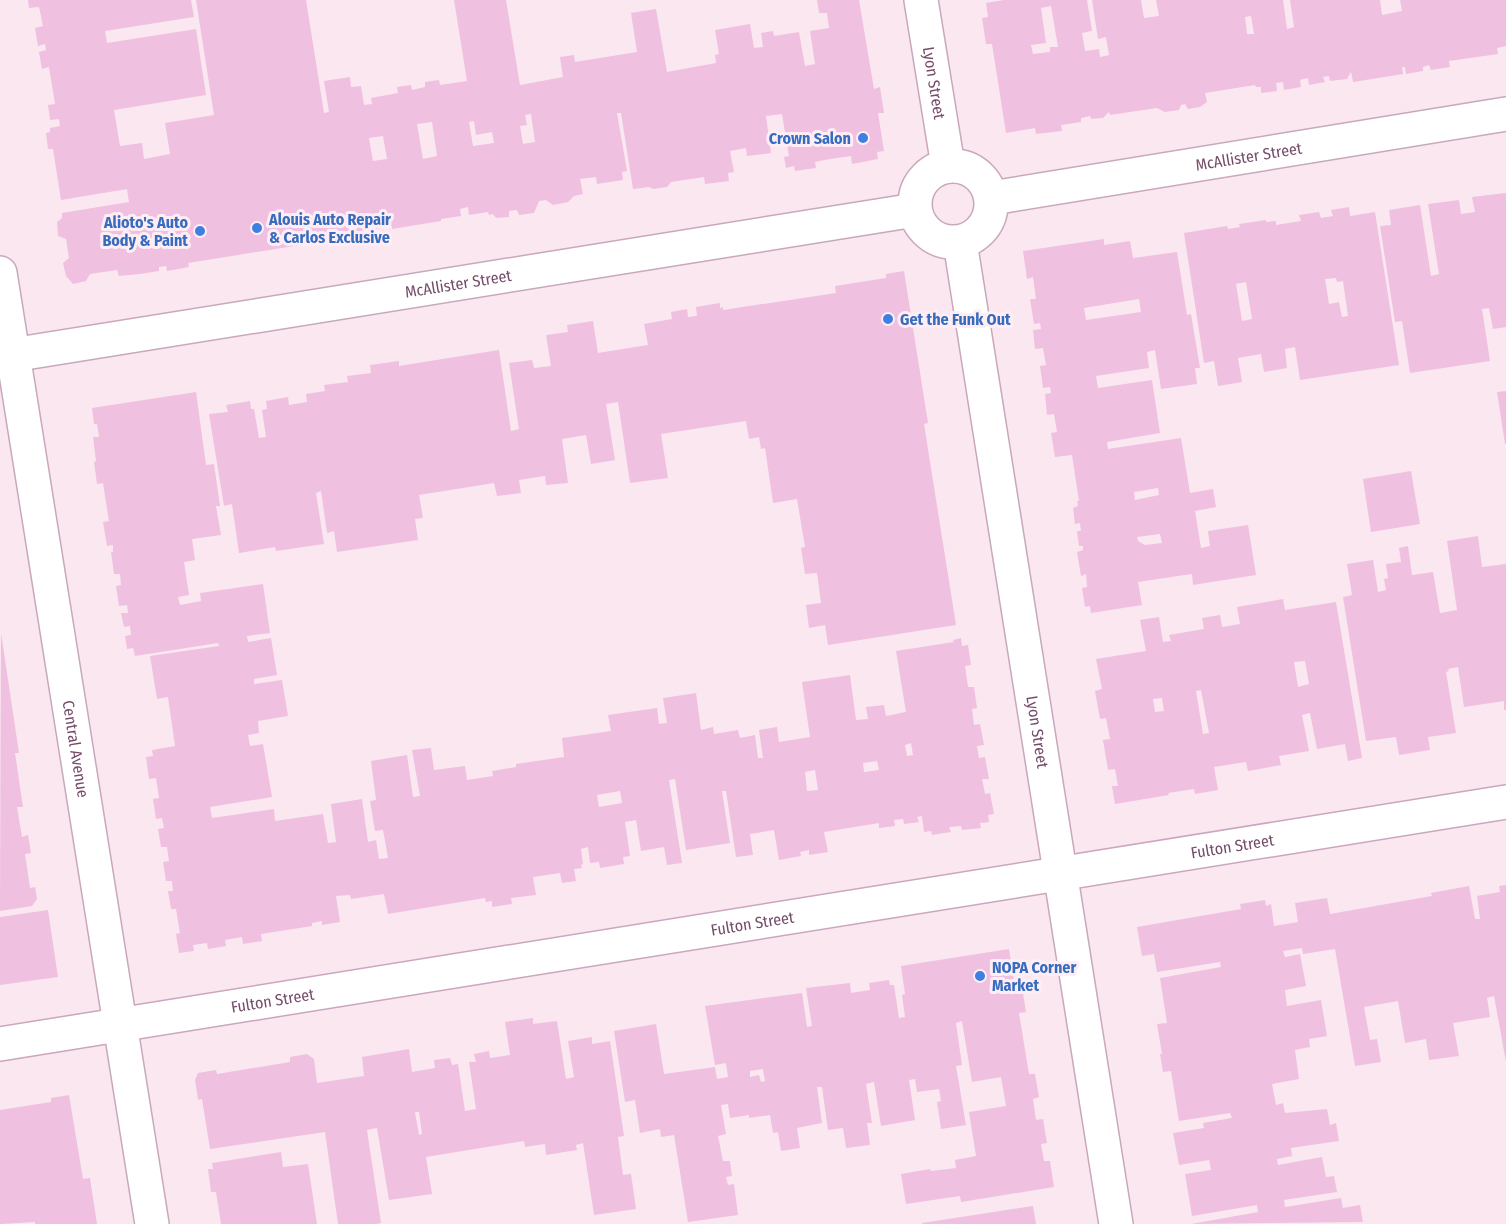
<svg xmlns="http://www.w3.org/2000/svg" width="1506" height="1224" viewBox="0 0 1506 1224" font-family="'Fira Sans Condensed',sans-serif">
	<rect width="100%" height="100%" fill="#fbe7f0"/>
	<path fill="#efc0e0" fill-rule="evenodd" d="M28,0H191L194,17L105,31L107,43L196,29L206,95L114,110L120,146L142,143L144,159L170,154L165,123L214,115L196,0H306L324,113L329,112L324,81L350,77L351,87L361,86L364,105L372,104L371,98L398,93L397,87L411,85L412,90L425,87V82L439,80L440,85L467,81L454,0H506L520,85L563,77L560,57L574,55L575,62L637,52L631,13L656,9L667,72L716,63L715,55L719,54L715,30L750,24L754,48L763,47L761,33L773,31L774,36L799,32L805,66L815,64L810,31L829,28L827,13H819L817,0H859L874,89L880,87L884,113H878L884,151L877,152L878,159L852,164L851,156L830,159L815,162L816,168L795,171L794,166L786,168L784,157L789,156L782,114L766,116L771,153L747,156L746,148L730,151L734,172L728,173L729,181L705,184L704,177L671,182L667,187L653,189L649,187L633,189L621,113H617L627,171L622,172L623,180L597,184L596,177L580,179L583,194L574,196L568,202L553,205L546,200L539,201L534,213L519,215L517,210L509,211V217L496,218L493,214L489,215L488,212L469,215L468,207L460,209L461,216L441,219V221L392,229V226L344,234V238L188,263L189,267L167,271L166,266L159,267V271L140,274L119,276L117,270L90,274L86,281L73,284L66,276L63,263L69,258L66,239L58,236L57,222L62,218V213L129,202L127,189L61,200L53,149H48L46,133L50,132V128L60,126L59,119L50,120L48,105L55,104L49,67L42,69L39,52L46,50L45,44L38,46L35,28L43,26L39,7L29,8ZM531,114L535,142L523,144L520,126L527,125L525,115ZM474,121L476,135L492,132L494,143L473,146L469,122ZM432,122L437,156L423,159L417,124ZM383,136L387,159L373,161L369,138Z
		M1004,0H1087L1092,31L1082,33L1085,51L1099,49L1100,57L1109,55L1106,37L1098,39L1092,0H1141L1144,18L1159,16L1156,0H1283L1287,29L1294,27L1290,0H1380L1382,15L1402,11L1400,0H1506V46L1497,48L1498,54L1449,61L1450,67L1431,70L1429,65L1423,67V71L1406,74L1405,67H1402L1403,74L1353,82L1351,72L1347,79L1330,81L1329,76L1323,77L1325,82L1309,85L1308,78L1300,80L1301,87L1284,90L1283,82L1276,83L1277,91L1261,93V87H1256L1255,85L1205,93L1207,102L1200,107L1188,109L1185,104L1181,105L1179,110L1165,112L1157,108L1110,115L1109,112L1103,118L1091,119L1090,116L1081,118V122L1061,125L1062,131L1036,134L1035,128L1006,133L992,44H986L982,18L988,17L986,3ZM1051,6L1058,47H1050V52L1033,54L1031,45L1046,43L1041,8ZM1251,16L1254,34H1247L1245,17Z
		M1506,193V327L1493,329L1489,308L1482,309L1490,361L1410,373L1402,321L1395,322L1380,226L1391,225L1389,210L1420,205L1431,276L1439,274L1428,204L1459,200L1461,214L1475,212L1472,197Z
		M1349,207L1350,216L1375,212L1399,365L1300,380L1295,347L1285,349L1287,368L1264,372L1261,354L1238,358L1242,382L1218,386L1214,361L1204,363L1184,233L1227,226L1228,229L1240,227L1239,224L1266,220V222L1276,221V225L1301,221L1299,215L1319,212L1321,218L1333,216L1331,210ZM1336,278L1337,282L1343,281L1348,316L1342,317L1339,302L1329,304L1325,279ZM1246,282L1252,319L1242,321L1236,284Z
		M1104,239V245L1130,241L1133,258L1177,252L1187,315L1191,314L1200,368H1195L1197,384L1161,389L1155,350L1147,352L1149,368L1096,376L1098,388L1152,380L1160,433L1107,442L1108,449L1181,438L1190,493L1213,489L1216,507L1195,511L1201,548L1210,546L1208,531L1248,525L1256,575L1193,585L1192,574L1138,582L1142,605L1091,613L1090,606L1085,607L1082,588L1087,587L1086,574L1081,576L1077,552L1083,550V546H1079L1077,531H1081L1080,523L1075,524L1073,508L1078,506L1077,501H1079L1072,455L1055,457L1051,433L1057,432L1054,414L1047,415L1045,394L1051,393L1050,387L1043,388L1040,366L1046,365L1043,348L1035,349L1033,330L1041,329L1040,323L1034,324L1030,299H1036L1033,277L1027,279L1023,251ZM1139,299L1141,312L1086,320L1084,308ZM1158,488L1159,495L1135,500L1134,492ZM1160,534L1162,543L1145,545L1138,541L1137,537Z
		M904,271L928,423L924,424L956,625L828,645L825,625L809,628L806,605L821,603L817,573L805,574L801,548L805,547L797,499L773,503L765,448L761,449L759,437L749,439L746,421L661,434L668,478L630,483L618,402L606,404L615,460L591,464L586,435L562,439L568,483L546,485L545,476L519,480L521,493L497,496L494,483L419,495L423,518L415,519L418,540L337,552L334,531L327,533L321,491L316,493L324,544L276,551L275,547L239,553L232,504L224,506L209,414L228,412L226,405L250,401L251,409H254L259,438L266,437L262,410L267,409L266,401L288,397L289,405L307,402L306,394L325,391L324,385L348,382L347,376L371,373L370,365L399,361V366L499,350L511,431L519,429L509,363L532,360L534,368L551,366L546,335L568,332L567,325L593,321L598,353L648,345L644,324L672,319L671,312L687,309L688,317L697,316L696,307L720,303V308L723,307V310L836,293L835,286L886,278V274Z
		M1506,391V444H1505L1497,392Z
		M196,392L206,465L214,464L220,506H216L221,535L192,539L195,560L184,562L189,595L178,597L180,605L201,601L200,593L263,584L270,633L247,636L248,642L271,638L277,675L254,679V684L282,680L288,716L258,721L259,733L248,735L250,746L263,744L272,797L210,807L212,818L274,809L275,821L323,814L328,843L336,842L331,804L362,799L368,842L376,840L379,859L388,858L383,830L375,831L370,801L376,800L371,761L407,755L413,797L420,796L412,750L431,748L434,770L465,766L467,780L493,776L492,771L516,767V764L564,757L562,738L611,731L608,715L657,708L659,724L667,723L663,698L696,693L701,730L713,727L714,734L738,730L740,738L755,735L758,758H763L759,730L777,727L779,742L810,737L802,682L850,675L856,720L868,719L866,707L884,705L886,716L906,712L896,651L954,642L953,640L961,638L962,646L968,645L971,665L965,666L968,687H974L977,708L972,709L974,725L980,724L984,745L977,746L979,758L985,757L989,779H982L985,794L990,793L994,814L988,815L989,822L980,823L981,828L962,830L961,826L949,827L951,832L932,835L931,831L924,832L922,816L917,817L919,822L904,824L903,819L894,820L895,826L879,828V823L824,832L828,852L809,855V850L800,852L801,856L779,860L774,830L750,834L753,855L736,857L726,791H722L730,843L686,850L675,779L669,780L682,863L667,865L664,847L641,851L636,820L625,822L630,856L623,857L624,864L600,868L599,862L590,863L588,847L581,849L583,864L581,865L582,868L574,869L576,881L562,883L560,873L533,877L536,895L511,898L512,904L492,907V901L486,902L485,898L388,914L384,894L351,899L350,895L336,896L340,922L322,925V921L312,923V926L261,934L262,941L243,944L242,937L225,940L226,946L208,949L207,943L193,945L194,951L179,953L176,934L180,933L176,909H171L168,891H173L172,881H166L163,862L169,861L167,847H161L158,829L164,828L162,818L156,819L153,799L159,798L156,778L149,779L146,757L153,756L152,750L175,746L168,697L157,699L150,656L219,646L218,643L135,656L133,648L127,649L125,636L131,635L130,626L124,627L121,613H128L127,605L119,606L116,586L121,585L120,574H114L111,552H113V545L107,546L103,522L109,521L103,483L97,484L94,462L96,461L93,437H99L97,424H94L92,408ZM911,743L913,755L907,756L905,745ZM877,761L879,770L864,772L863,763ZM815,770L818,790L807,791L805,772ZM620,791L622,803L599,807L597,795Z
		M1411,471L1420,524L1371,532L1363,479Z
		M1478,536L1482,567L1506,564V710H1504V701L1464,707L1458,667L1448,669L1449,671L1446,672L1456,733L1428,737L1430,750L1399,755L1396,737L1366,741L1343,597L1352,595L1347,564L1373,560L1378,592L1386,590L1384,579L1388,578L1386,564L1401,562L1399,548L1408,546L1412,575L1433,572L1440,613L1457,610L1447,541Z
		M1283,599L1285,610L1336,602L1362,758L1348,761L1345,744L1317,749L1310,713L1302,715L1309,751L1279,756L1281,765L1248,771L1246,762L1214,767L1218,790L1195,794L1194,789L1168,793L1169,795L1115,804L1112,786H1118L1115,769L1108,770L1103,740L1110,739L1106,718L1100,719L1095,691L1102,689L1096,659L1146,651L1140,620L1159,617L1163,642L1171,641L1169,635L1204,629L1202,618L1220,615L1222,627L1240,624L1237,607ZM1305,661L1309,684L1298,687L1294,662ZM1201,690L1209,733L1203,734L1196,691ZM1162,698L1164,711L1155,712L1153,699Z
		M1,633L19,753H15L23,807H17L22,837L28,835L31,853L25,854L30,888L35,887L37,899L32,906L0,911Z
		M1506,885V1062L1494,996L1487,998L1490,1017L1453,1023L1459,1056L1429,1060L1426,1039L1405,1043L1398,1001L1364,1007L1370,1040L1377,1039L1381,1062L1355,1066L1335,949L1303,954L1302,948L1283,951L1285,957L1300,954L1306,986L1285,990L1287,1006L1321,1000L1327,1036L1309,1039L1310,1047L1295,1050L1299,1079L1272,1084L1276,1105L1283,1103L1285,1113L1327,1109L1330,1125L1336,1123L1339,1141L1291,1148L1292,1156L1277,1159L1278,1165L1322,1157L1326,1177L1334,1176L1337,1192L1284,1200L1285,1207L1341,1198L1343,1208L1360,1205L1363,1222L1191,1224L1258,1212L1257,1205L1192,1216L1185,1174L1211,1170L1209,1160L1179,1165L1173,1133L1204,1128L1203,1123L1232,1118L1230,1113L1179,1121L1171,1071L1163,1072L1160,1054H1162L1157,1024L1167,1023L1160,978L1221,967L1220,962L1157,972L1154,954L1142,956L1137,927L1241,909L1240,904L1265,900L1266,906L1271,904L1274,926L1298,922L1295,903L1327,898L1330,914L1432,896L1431,893L1469,886L1475,919H1480L1477,896L1500,892L1499,886Z
		M48,910L58,977L0,985V917Z
		M1009,949L1015,988L1022,987L1026,1012L1019,1013L1029,1074H1035L1039,1097L1033,1099L1036,1120L1043,1119L1047,1143L1041,1144L1044,1161H1050L1054,1187L961,1202L960,1196L906,1204L901,1174L930,1169L931,1171L956,1168L955,1160L976,1156L969,1112L1006,1106L1001,1077L972,1082L962,1021L956,1023L962,1065L956,1066L966,1125L941,1129L937,1102L941,1101L939,1089L917,1092L915,1079L909,1080L915,1120L881,1126L874,1082L866,1084L872,1123H867L870,1145L846,1148L843,1128L828,1130L822,1087H817L822,1123L797,1128L800,1148L781,1151L778,1132L773,1133L770,1115L749,1118V1115L730,1118L728,1104L721,1105L726,1134L718,1136L723,1161H730L732,1176L726,1177L728,1185L734,1184L738,1215L688,1222L674,1135L661,1137L660,1129L640,1133L635,1100L625,1102L614,1031L656,1024L664,1074L715,1067L717,1079L728,1077L726,1063L715,1065L705,1006L802,993L807,1027L812,1026L806,988L850,983L851,993L870,990L869,983L889,980L890,985H894L899,1018L905,1017L902,995L905,994L901,966ZM763,1069L765,1081L761,1082L759,1075L750,1077V1071Z
		M533,1018V1024L557,1021L566,1079L574,1077L568,1041L592,1037V1044L610,1041L624,1136L618,1137L623,1175L631,1174L636,1209L594,1215L583,1143L576,1145L577,1150L546,1155L545,1144L525,1147L524,1141L426,1157L432,1194L389,1200L377,1128L367,1130L381,1223L376,1224H338L325,1132L210,1149L202,1099L198,1100L195,1080L198,1073L216,1070L217,1074L290,1062V1057L307,1054L314,1059L317,1083L364,1076L362,1057L409,1049L412,1072L435,1068L434,1060L450,1058L452,1065L458,1064L465,1111L476,1109L469,1062H476L474,1054L489,1051L490,1058L510,1055L505,1022ZM415,1112H419L422,1134L419,1135Z
		M69,1095L83,1179L90,1178L97,1224H35V1222L0,1224V1110L51,1102V1098Z
		M281,1152L283,1167L308,1164L317,1224H221L216,1192H211L208,1169H213L212,1163Z
		M1033,1206L1036,1224H922V1223Z"/>
	<g fill="none" stroke-linecap="round" stroke-linejoin="round">
		<g stroke="#c8a8bc" stroke-width="36">
			<g id="street">
				<path id="s1" d="M921,0L948,166"/>
				<circle cx="953" cy="204" r="38"/>
				<path id="s2" d="M992,198L1506,114"/>
				<path id="s3" d="M960,242L1116,1224"/>
				<path id="s4" d="M0,273L152,1224"/>
				<path id="s5" d="M0,357L915,210"/>
			</g>
		</g>
		<g stroke="#cba6be" stroke-width="36">
			<g id="secondary">
				<path id="s6" d="M0,1044L1506,802"/>
			</g>
		</g>
		<use href="#street" stroke="#fff" stroke-width="33"/>
		<use href="#secondary" stroke="#fff" stroke-width="33"/>
	</g>
	<g fill="#3f7fe0" stroke="#feedf5" stroke-width="2">
		<circle cx="863" cy="138" r="6"/>
		<circle cx="257" cy="228" r="6"/>
		<circle cx="200" cy="231" r="6"/>
		<circle cx="888" cy="319" r="6"/>
		<circle cx="980" cy="976" r="6"/>
	</g>
	<g text-anchor="middle" stroke-width="6" stroke-linejoin="round" paint-order="stroke">
		<g font-size="16" fill="#744c69" stroke="#feedf5">
			<text dy="6" stroke="none"><textPath href="#s1" startOffset="84">Lyon Street</textPath></text>
			<text dy="6" stroke="none"><textPath href="#s2" startOffset="260">McAllister Street</textPath></text>
			<text dy="6" stroke="none"><textPath href="#s5" startOffset="464">McAllister Street</textPath></text>
			<text dy="6" stroke="none"><textPath href="#s3" startOffset="496">Lyon Street</textPath></text>
			<text dy="6" stroke="none"><textPath href="#s4" startOffset="482">Central Avenue</textPath></text>
			<text dy="6" stroke="none"><textPath href="#s6" startOffset="1248">Fulton Street</textPath></text>
			<text dy="6" stroke="none"><textPath href="#s6" startOffset="762">Fulton Street</textPath></text>
			<text dy="6" stroke="none"><textPath href="#s6" startOffset="276">Fulton Street</textPath></text>
		</g>
		<g font-size="16" font-weight="bold" fill="#366cbe" stroke="#feedf5" text-anchor="start">
			<text x="851" y="144" text-anchor="end">Crown Salon</text>
			<text x="269" y="225">Alouis Auto Repair<tspan x="269" dy="18">&amp; Carlos Exclusive</tspan></text>
			<text x="188" y="228" text-anchor="end">Alioto's Auto<tspan x="188" dy="18">Body &amp; Paint</tspan></text>
			<text x="900" y="325">Get the Funk Out</text>
			<text x="992" y="973">NOPA Corner<tspan x="992" dy="18">Market</tspan></text>
		</g>
	</g>
</svg>
